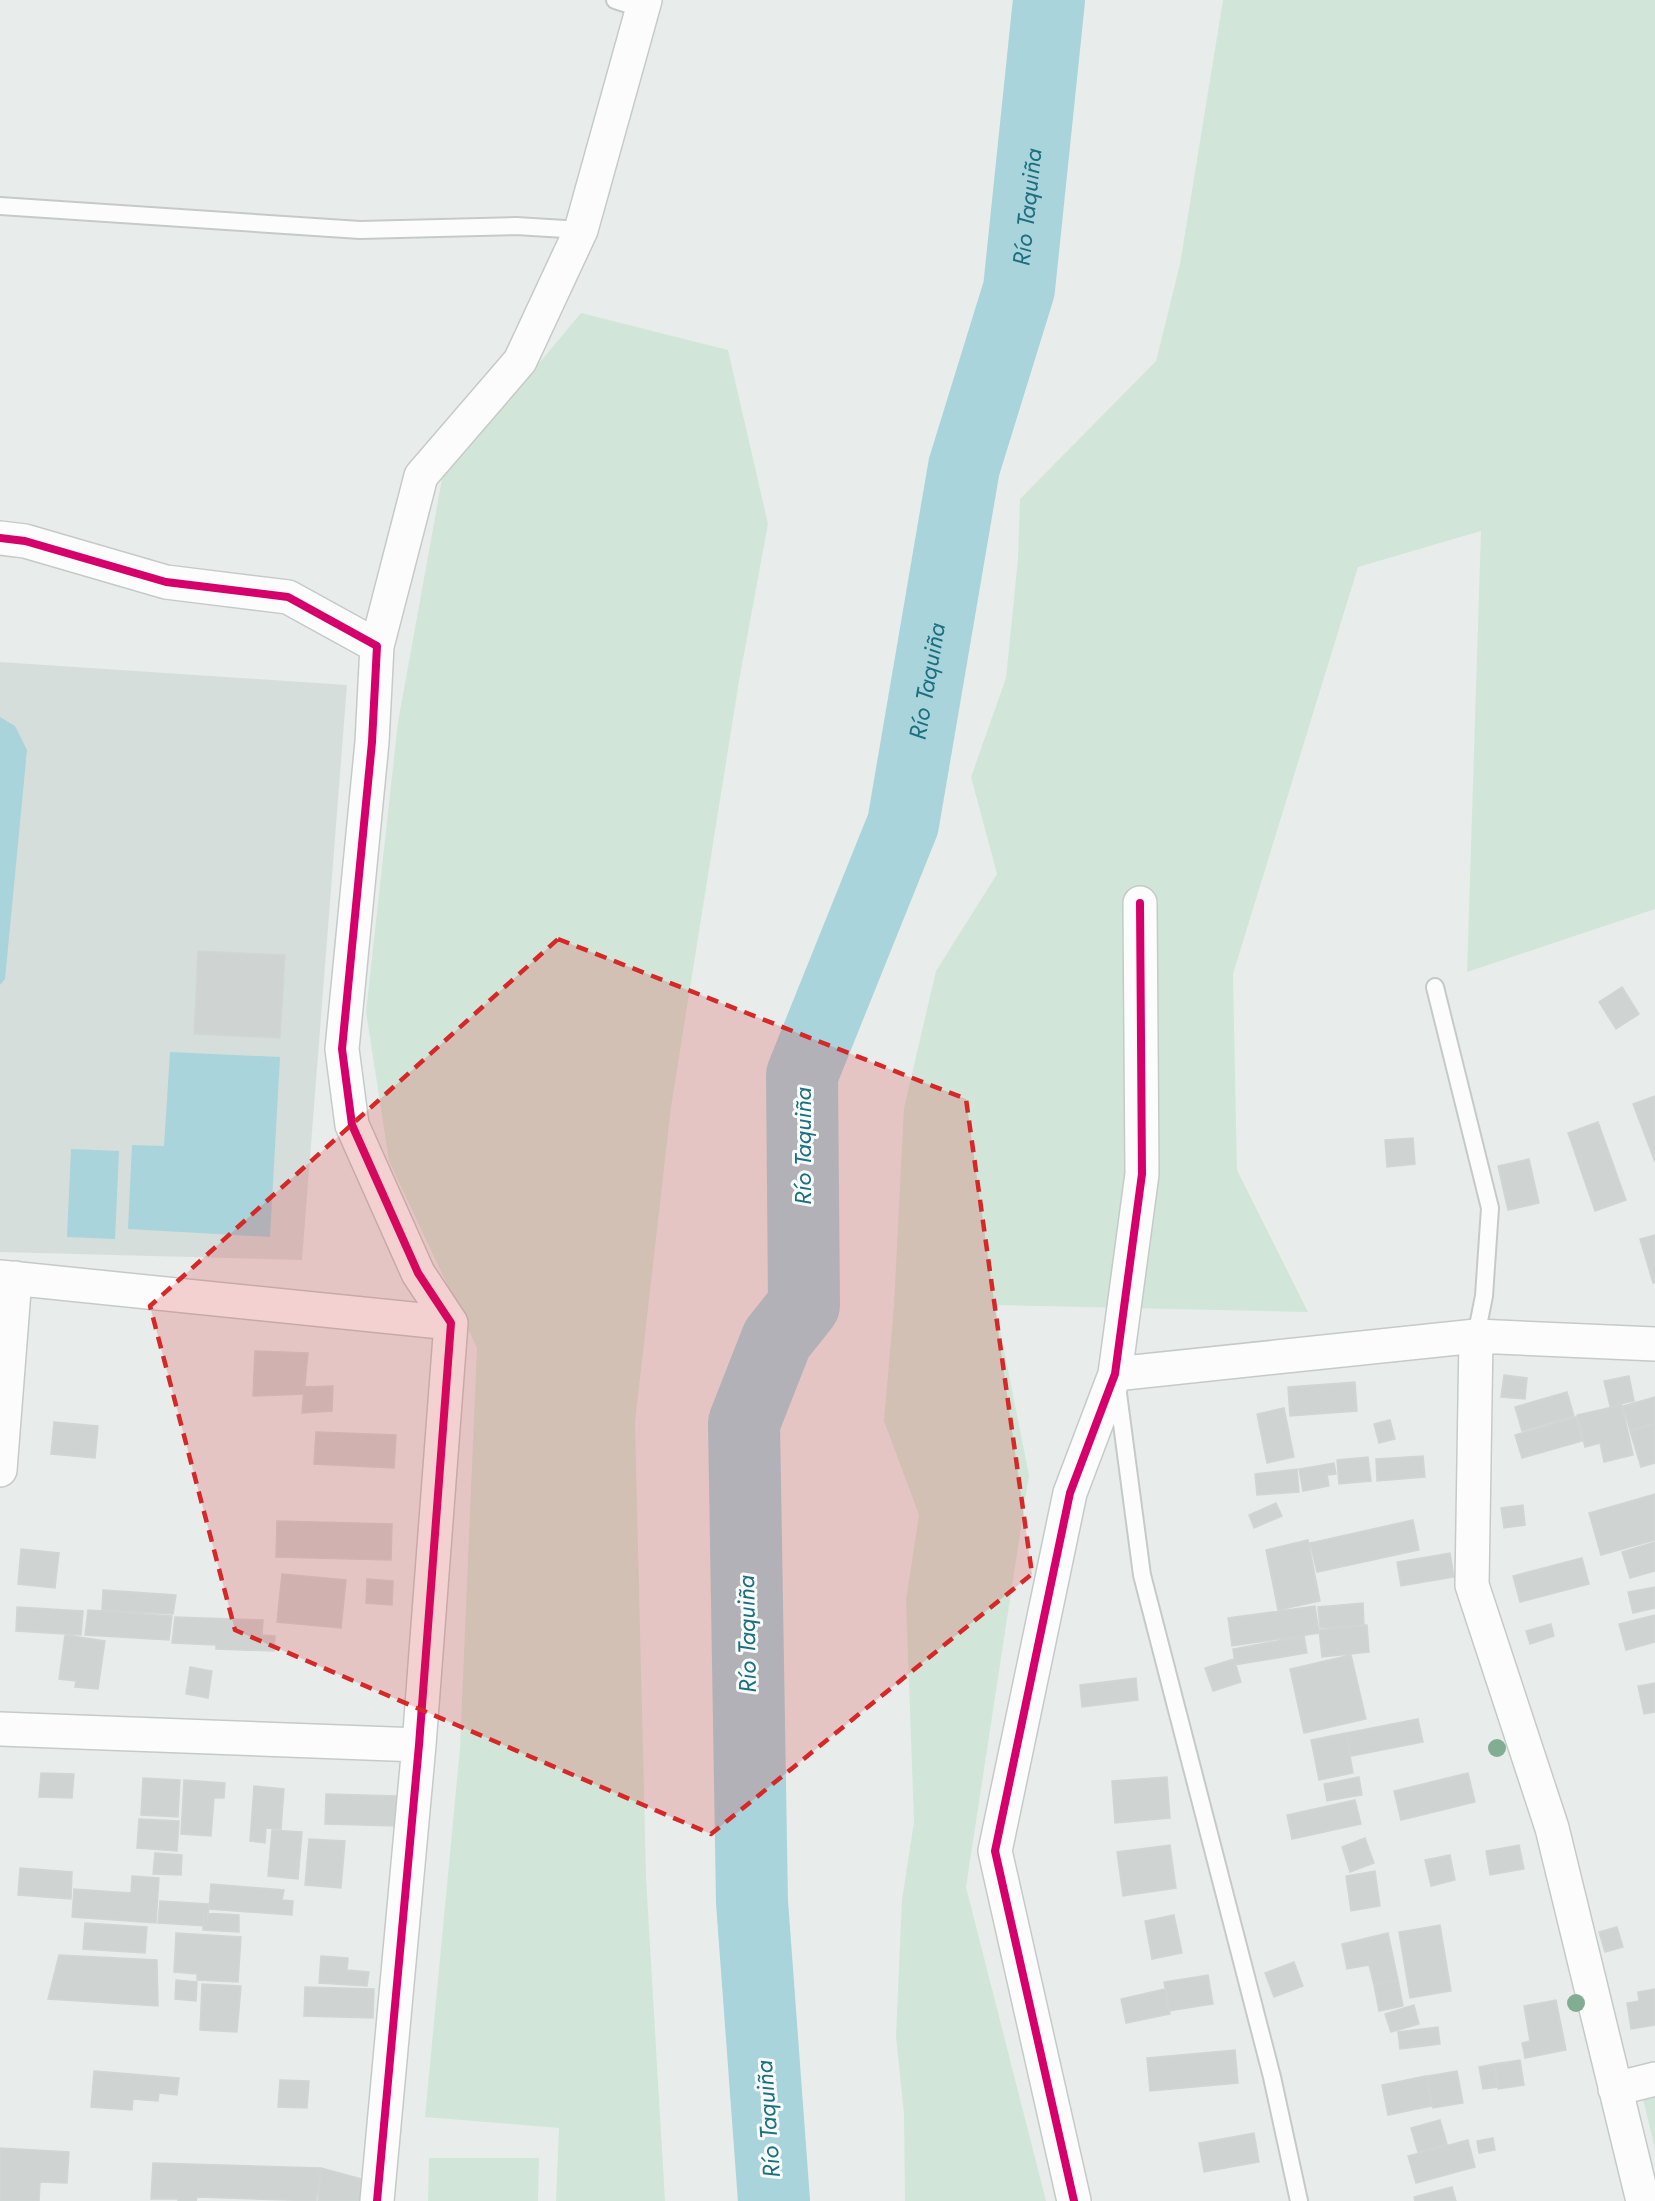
<svg xmlns="http://www.w3.org/2000/svg" width="1655" height="2201" viewBox="0 0 1655 2201" font-family="Jost,sans-serif">
	<rect width="100%" height="100%" fill="#e8edeb"/>
	<path fill="#d6dedb" d="M0,662L347,685L302,1260L0,1252Z"/>
	<path fill="#d1e6d8" d="M1223,0H1655V909L1467,972L1481,531L1358,567L1233,974L1237,1170L1308,1312L995,1305L1029,1475L966,1887L1046,2201H905L904,2114L896,2036L902,1900L914,1822L906,1600L919,1515L884,1421L894,1305L904,1108L936,971L997,874L971,777L1006,678L1018,559L1020,499L1156,361L1180,264Z
		M581,313L728,350L768,524L739,681L671,1107L635,1422L646,1877L665,2201H556L559,2128L425,2117L460,1748L477,1348L389,1161L366,1012L398,722L442,479Z
		M1655,2096V2149L1643,2099Z
		M429,2158H539L538,2201H428Z"/>
	<path fill="#a9d4db" d="M0,717L15,726L27,750L5,979L0,985Z
		M170,1052L280,1057L270,1237L128,1229L132,1145L164,1146Z
		M71,1149L119,1151L115,1239L67,1237Z"/>
	<g fill="none" stroke-linecap="round" stroke-linejoin="round">
		<path stroke="#a9d4db" stroke-width="72" id="s1" d="M774,2201L752,1902L744,1423L777,1339L804,1305L802,1075L903,824L964,467L1019,289L1049,0"/>
	</g>
	<path fill="#cfd4d2" stroke="#d1d6d4" stroke-width="1.5" d="M198,951L285,955L280,1038L194,1034Z
		M1622,987L1639,1014L1616,1029L1599,1002Z
		M1655,1096V1162L1633,1104Z
		M1598,1122L1626,1200L1595,1211L1568,1133Z
		M1413,1138L1415,1164L1387,1167L1385,1140Z
		M1529,1159L1539,1203L1508,1210L1498,1166Z
		M1655,1235V1283H1653L1640,1239Z
		M255,1351L308,1353L304,1394L253,1396Z
		M1504,1375L1527,1378L1525,1399L1501,1397Z
		M1629,1376L1634,1401L1610,1406L1604,1381Z
		M1355,1382L1357,1411L1290,1416L1288,1387Z
		M333,1386L332,1411L302,1413L304,1387Z
		M1567,1392L1574,1416L1522,1431L1515,1407Z
		M1655,1397V1423L1630,1430L1623,1406Z
		M1622,1405L1633,1455L1604,1462L1600,1443L1585,1447L1577,1415Z
		M1284,1408L1294,1457L1267,1463L1257,1414Z
		M1576,1417L1582,1441L1522,1458L1515,1435Z
		M1390,1420L1395,1439L1379,1443L1374,1424Z
		M54,1422L98,1426L95,1458L51,1454Z
		M1655,1424V1463L1641,1467L1630,1431Z
		M316,1432L396,1435L394,1468L314,1464Z
		M1423,1456L1425,1477L1377,1481L1376,1459Z
		M1368,1457L1371,1481L1339,1484L1337,1460Z
		M1334,1463L1336,1474L1327,1475L1329,1486L1303,1491L1299,1469Z
		M1297,1469L1299,1492L1257,1495L1255,1474Z
		M1655,1494V1540L1601,1555L1589,1513Z
		M1276,1503L1282,1516L1254,1528L1249,1515Z
		M1523,1505L1525,1525L1504,1528L1501,1508Z
		M1413,1520L1419,1550L1317,1572L1310,1543Z
		M277,1521L392,1524L391,1560L276,1557Z
		M1308,1540L1320,1601L1278,1610L1266,1550Z
		M1655,1542V1571L1630,1578L1622,1552Z
		M21,1549L59,1553L55,1588L18,1584Z
		M1450,1553L1454,1577L1401,1586L1397,1562Z
		M1582,1558L1589,1584L1520,1602L1513,1576Z
		M282,1574L346,1580L341,1628L277,1622Z
		M367,1579L393,1581L392,1605L366,1603Z
		M1655,1587V1608L1633,1613L1628,1592Z
		M103,1590L176,1595L173,1614L102,1610Z
		M1363,1603L1364,1625L1320,1628L1318,1607Z
		M1315,1606L1319,1633L1232,1646L1228,1618Z
		M17,1607L83,1611L81,1635L16,1631Z
		M88,1610L172,1616L169,1640L85,1635Z
		M1655,1615V1642L1626,1650L1619,1624Z
		M175,1617L263,1620L262,1635L275,1636L274,1651L216,1649V1645L172,1643Z
		M1551,1624L1554,1636L1530,1644L1526,1631Z
		M1367,1625L1369,1652L1322,1657L1319,1630Z
		M65,1635L105,1641L98,1689L75,1687L76,1681L59,1679Z
		M1304,1636L1307,1653L1235,1665L1233,1649Z
		M1351,1655L1366,1719L1304,1733L1290,1669Z
		M1234,1659L1241,1682L1213,1691L1205,1668Z
		M190,1667L212,1671L208,1698L186,1694Z
		M1136,1678L1138,1700L1082,1707L1080,1685Z
		M1655,1683V1712L1644,1714L1638,1686Z
		M1418,1719L1423,1742L1351,1756L1346,1733Z
		M1346,1733L1353,1773L1319,1780L1311,1740Z
		M41,1773L74,1774L72,1798L39,1797Z
		M1468,1773L1475,1802L1401,1820L1394,1791Z
		M1167,1777L1170,1818L1115,1823L1112,1781Z
		M1359,1777L1362,1795L1327,1801L1324,1784Z
		M143,1778L180,1780L178,1817L141,1815Z
		M184,1780L225,1783L224,1798H214L211,1836L181,1834Z
		M254,1786L284,1789L281,1829L266,1828L265,1843L250,1841Z
		M326,1794L398,1796L397,1826L325,1824Z
		M1355,1800L1361,1824L1292,1839L1287,1815Z
		M139,1819L179,1821L177,1851L137,1848Z
		M272,1830L302,1832L298,1879L268,1876Z
		M1365,1838L1374,1863L1350,1872L1342,1847Z
		M309,1839L345,1841L341,1888L305,1885Z
		M1170,1845L1176,1888L1123,1896L1117,1852Z
		M1519,1845L1524,1869L1490,1875L1486,1851Z
		M155,1853L182,1855L181,1875L153,1874Z
		M1450,1855L1455,1880L1431,1886L1425,1860Z
		M20,1868L72,1872L71,1899L18,1895Z
		M1375,1871L1380,1906L1351,1911L1346,1876Z
		M132,1876L159,1878L156,1923L72,1917L74,1889L131,1893Z
		M211,1884L284,1890L282,1900L293,1901L292,1915L209,1909Z
		M160,1901L209,1904L207,1926L158,1923Z
		M204,1913L239,1915V1932L203,1930Z
		M1174,1915L1182,1953L1152,1959L1145,1921Z
		M85,1923L147,1927L145,1953L83,1949Z
		M1440,1925L1451,1991L1410,1998L1399,1932Z
		M1617,1927L1623,1947L1605,1952L1599,1932Z
		M176,1933L241,1937L238,1982L197,1980V1974L174,1972Z
		M1388,1933L1398,1980L1374,1985L1369,1965L1347,1969L1342,1944Z
		M59,1955L157,1960L158,2006L48,1999Z
		M321,1956L348,1958L347,1970L369,1972L367,1986L319,1983Z
		M1294,1962L1303,1986L1274,1997L1265,1973Z
		M1208,1975L1213,2004L1169,2011L1164,1982Z
		M176,1980L197,1982L196,2001L175,1999Z
		M1398,1980L1403,2006L1379,2011L1374,1985Z
		M202,1984L241,1986L237,2032L200,2030Z
		M305,1987L374,1989L373,2018L304,2016Z
		M1165,1989L1170,2014L1126,2023L1121,1999Z
		M1655,1989V2025L1631,2029L1627,2003L1639,2001L1638,1992Z
		M1556,2000L1566,2050L1525,2058L1522,2043L1530,2041L1524,2006Z
		M1414,2005L1419,2024L1391,2032L1385,2014Z
		M1438,2027L1440,2044L1400,2049L1398,2032Z
		M1235,2050L1238,2083L1150,2091L1147,2058Z
		M1520,2060L1524,2085L1498,2089L1494,2064Z
		M1494,2064L1498,2087L1483,2089L1479,2067Z
		M94,2071L179,2078L177,2095L159,2093L158,2101L133,2099L132,2110L91,2107Z
		M1457,2071L1463,2103L1433,2108L1427,2076Z
		M1426,2076L1432,2106L1388,2115L1382,2085Z
		M280,2080L309,2081L307,2108L278,2107Z
		M1440,2120L1447,2144L1418,2152L1411,2128Z
		M1254,2133L1259,2162L1204,2172L1199,2143Z
		M1493,2138L1495,2150L1479,2153L1477,2141Z
		M1468,2140L1475,2167L1416,2183L1408,2156Z
		M0,2148L69,2152L67,2183L40,2182L39,2201H0Z
		M153,2163L321,2168L316,2201L197,2197L196,2201H178V2199H151Z
		M321,2168L362,2179L360,2201H318Z
		M1452,2187L1456,2201H1415L1414,2197Z"/>
	<g fill="none" stroke-linecap="round" stroke-linejoin="round">
		<g stroke="#c5cac8" stroke-width="20">
			<path id="service" d="M615,0L642,9
				M0,206L360,230L516,226L581,230
				M1435,987L1490,1208L1484,1296L1476,1336
				M1117,1386L1142,1575L1272,2077L1299,2201"/>
		</g>
		<g stroke="#c5cac8" stroke-width="36">
			<path id="minor" d="M0,538L25,541L166,582L288,597L377,646L372,742L342,1049L352,1125L418,1273L451,1323L419,1745L377,2201
				M377,646L421,476L520,361L581,230L645,0
				M0,1277L451,1323
				M1476,1336L1472,1585L1552,1828L1643,2201
				M1115,1374L1476,1336L1655,1344
				M0,1470L15,1278
				M0,1729L419,1745
				M1615,2089L1655,2079
				M1074,2201L995,1851L1070,1493L1115,1374L1142,1174L1140,903"/>
		</g>
		<use href="#service" stroke="#fcfcfc" stroke-width="16"/>
		<use href="#minor" stroke="#fcfcfc" stroke-width="33"/>
		<g stroke="#f7fbf9" stroke-width="11">
			<path id="cycleway" d="M0,538L25,541L166,582L288,597L377,646L372,742L342,1049L352,1125L418,1273L451,1323L419,1745L377,2201
				M1074,2201L995,1851L1070,1493L1115,1374L1142,1174L1140,903"/>
		</g>
		<use href="#cycleway" stroke="#d6006c" stroke-width="8"/>
	</g>
	<g fill="#81ae93">
		<circle cx="1497" cy="1748" r="9"/>
		<circle cx="1576" cy="2003" r="9"/>
	</g>
	<path fill="#d62828" fill-opacity="0.2" stroke="#d62828" stroke-width="4.5" stroke-dasharray="12 8" stroke-linejoin="round" d="M558,939L966,1099L1032,1574L711,1834L235,1630L150,1306Z"/>
	<g text-anchor="middle" stroke-width="6" stroke-linejoin="round" paint-order="stroke">
		<g font-size="24" font-style="italic" fill="#1c6f80" stroke="#f7fbf9">
			<text dy="8" stroke="none"><textPath href="#s1" startOffset="2044">Río Taquiña</textPath></text>
			<text dy="8" stroke="none"><textPath href="#s1" startOffset="1558">Río Taquiña</textPath></text>
			<text transform="translate(803 1146) rotate(-90)" y="8">Río Taquiña</text>
			<text transform="translate(747 1634) rotate(-91)" y="8">Río Taquiña</text>
			<text transform="translate(768 2119) rotate(-94)" y="8">Río Taquiña</text>
		</g>
	</g>
</svg>
